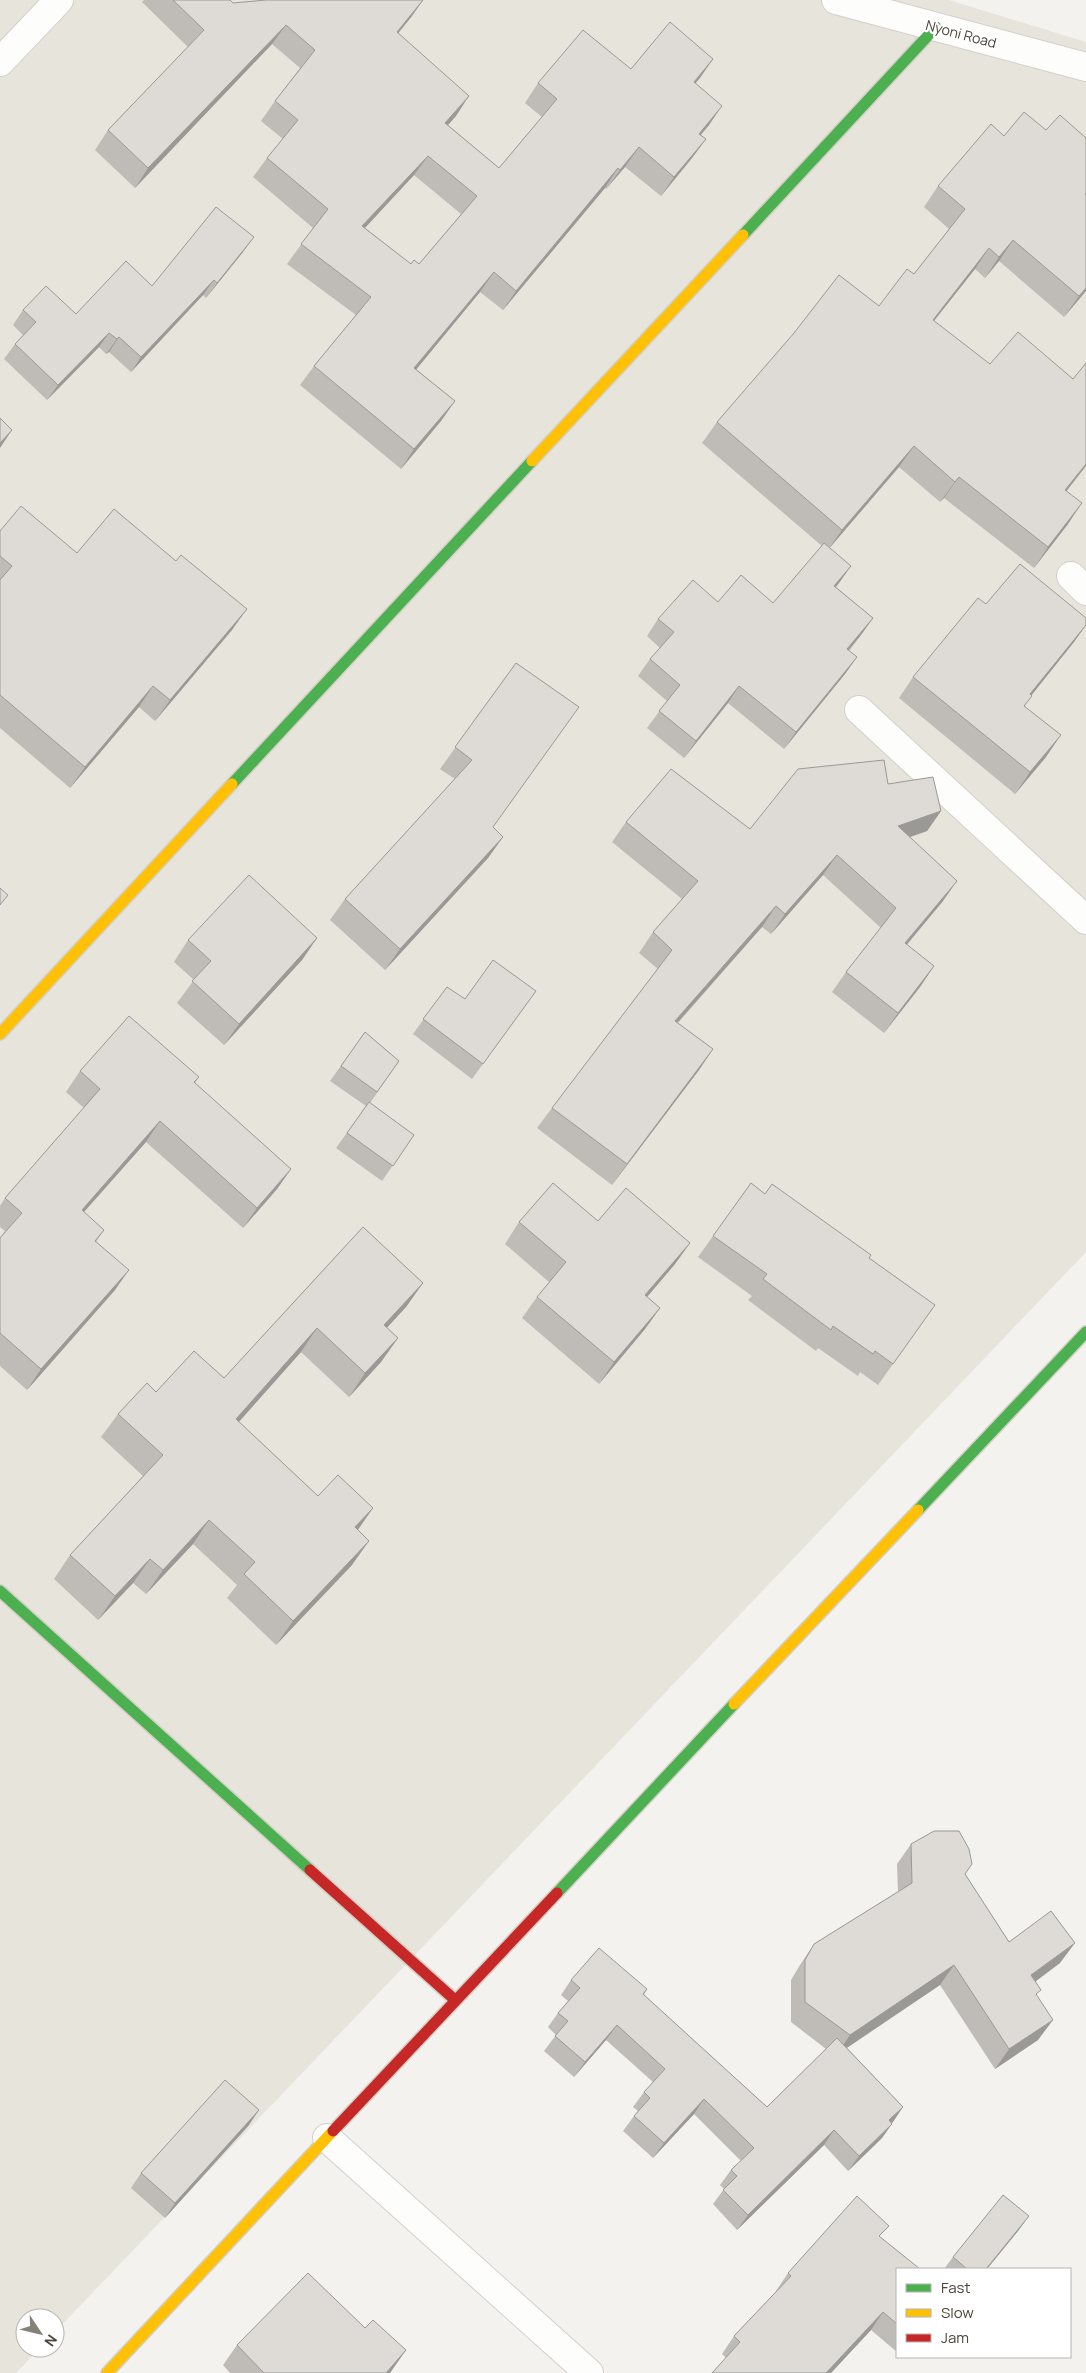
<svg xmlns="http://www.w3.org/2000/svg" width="1086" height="2373" viewBox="0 0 1086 2373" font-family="Manrope,sans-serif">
	<rect width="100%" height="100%" fill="#f4f2ee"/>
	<path fill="#e7e4dc" d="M0,0H949L1086,42V1252L55,2332V2318H25V2348H40L16,2373H0Z"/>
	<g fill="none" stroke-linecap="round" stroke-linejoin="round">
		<g stroke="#d2d0cb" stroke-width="30">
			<path id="street" d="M836,0L1086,67
				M0,62L59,0
				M1071,576L1086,591
				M859,710L1086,920
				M327,2138L589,2373"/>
		</g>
		<g stroke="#d3cfc5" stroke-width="14">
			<path id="fast" d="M743,235L936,27
				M232,784L532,461
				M918,1510L1086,1332
				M0,1591L310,1870
				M557,1893L734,1704"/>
		</g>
		<g stroke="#d3cfc5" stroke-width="14">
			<path id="slow" d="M532,461L743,235
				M0,1034L232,784
				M734,1704L918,1510
				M107,2373L333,2131"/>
		</g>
		<g stroke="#d3cfc5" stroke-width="14">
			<path id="jam" d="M310,1870L455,2000
				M333,2131L557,1893"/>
		</g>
		<use href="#street" stroke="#fdfdfc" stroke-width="28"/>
		<use href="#fast" stroke="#4caf50" stroke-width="11"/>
		<use href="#slow" stroke="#ffc107" stroke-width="11"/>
		<use href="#jam" stroke="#c62828" stroke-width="11"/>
	</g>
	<path fill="#bfbcb8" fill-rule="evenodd" d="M144,0H230L233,3L423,0L412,16L398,33L456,116L448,125L499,168L542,117L525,103L538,83L631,69L713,59L695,83L709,125L701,135L706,139L692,158L661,196L625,167L606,189L605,188L503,310L480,292L416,369L455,401L441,421L401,469L300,385L314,366L356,315L287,264L313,228L253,177L267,158L283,139L261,121L275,101L300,68L272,44L135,188L95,150L108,130L188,47L142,2ZM414,175L461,214L419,264H411L365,228Z
		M1046,130L1086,138V291L1064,317L999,261L985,278L975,269L934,321L1066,491L1068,524L1034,568L944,498L940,502L899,467L829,548L851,566L836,587L873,618L861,635L849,651L857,657L845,674L784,749L728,703L684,758L647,728L667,701L638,676L650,659L660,648L647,636L658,619L718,602L773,603L822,546L702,443L717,422L879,306L914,274L949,229L924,207L938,186L1004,136Z
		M243,252L206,298L203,295L131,372L109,352L106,354L99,347L47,400L4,359L15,344L23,335L13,325L23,310L76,314Z
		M0,531L77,553L232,630L155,721L139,707L70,788L0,728Z
		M986,604L1086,618V625L1074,642L1031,695L1025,706L1046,757L1015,794L899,698L913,677Z
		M516,663L493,827L503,837L488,858L385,970L330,920L345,899L455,779L440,769Z
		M888,784L941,811L927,831L910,837L943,901L907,945L934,966L920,987L884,1033L832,992L846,972L881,928L823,875L771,934L762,927L678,1023L713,1049L699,1070L612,1185L537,1128L552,1108L658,969L639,953L653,932L682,899L612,842L626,822L750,829Z
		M317,938L302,960L224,1045L177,1003L194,980L174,962L188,940Z
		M447,987L465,999L536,991L472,1079L413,1034Z
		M365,1032L399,1061L370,1103L414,1135L382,1181L336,1148L366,1106L330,1081Z
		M80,1071L199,1077L195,1083L291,1169L277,1189L243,1228L146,1142L84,1212L104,1230L96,1242L115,1290L27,1390L0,1366V1238L5,1231L0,1227V1206L5,1198L84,1108L66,1092Z
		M751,1183L765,1194L869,1258L935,1305L878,1385L860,1372L858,1376L818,1348L816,1351L748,1300L752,1296L698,1257Z
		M598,1221L690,1243L675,1264L647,1297L660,1308L645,1329L599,1384L522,1318L537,1297L549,1282L505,1244L519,1222Z
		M363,1227L423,1283L406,1307L387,1328L398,1338L381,1362L349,1397L301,1352L239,1422L318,1496L373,1508L358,1530L352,1565L276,1645L227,1598L237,1585L193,1544L146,1594L133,1583L98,1620L54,1579L70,1555L143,1476L101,1437L118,1414L156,1392L224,1378Z
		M911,1844L965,1874L1009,1942L1060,1963L1035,1982L1037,1995L1038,2040L995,2069L940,1985L847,2048L903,2107L891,2123L882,2138L848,2171L824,2145L737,2230L713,2204L724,2189L720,2185L731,2170L741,2161L694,2114L653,2158L623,2131L634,2116L638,2111L633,2107L644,2092L653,2082L606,2040L574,2077L544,2051L556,2035L548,2027L558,2013L568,2001L561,1995L571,1980L647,1989L644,1995L767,2107L826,2049L791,2022V1980L800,1965L814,1944L898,1892L897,1864Z
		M249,2125L165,2218L131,2188L141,2173Z
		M1029,2216L1018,2231L987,2269H944L953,2257Z
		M880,2237L897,2269V2352L871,2330L831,2373H712L726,2358L722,2354L734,2336L776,2292V2291L788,2273Z
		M365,2328L406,2350L390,2373H230L223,2365L237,2345Z"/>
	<path fill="#9b9996" d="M423,0L412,16L384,51L397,32Z
		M286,25L272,44L135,188L148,168Z
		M713,59L700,78L680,101L694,82Z
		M469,96L456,116L432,143L445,123Z
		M722,106L709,125L685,153L699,134Z
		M706,139L692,158L661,196L674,177Z
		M639,147L625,167L606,189L620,170Z
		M428,156L414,175L349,245L362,226Z
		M618,168L605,188L503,310L516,291Z
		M254,237L243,252L206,298L217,283Z
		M1013,240L999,261L985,278L999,257Z
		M989,248L975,269L918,341L933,320Z
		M494,272L480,292L401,388L414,368Z
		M214,280L203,295L131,372L141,357Z
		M1086,288V291L1064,317L1079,296Z
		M109,333L99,347L47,400L58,385Z
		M119,337L109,352L106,354L117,339Z
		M455,401L441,421L401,469L414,449Z
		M12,430L0,448V443Z
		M914,446L899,467L827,551L842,530Z
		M1086,464V466L1051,511L1065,490Z
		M959,477L944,498L940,502L955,482Z
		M1082,503L1068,524L1034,568L1048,547Z
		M851,566L839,583L822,603L834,586Z
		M247,609L232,630L155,721L170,700Z
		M873,618L861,635L835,666L847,649Z
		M1086,625L1074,642L1015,716L1030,694Z
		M857,657L845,674L784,749L796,732Z
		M153,686L139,707L70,788L85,767Z
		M739,686L728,703L684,758L696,741Z
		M1061,735L1046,757L1015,794L1030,772Z
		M941,811L927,831L884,846L898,826Z
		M503,837L488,858L385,970L400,949Z
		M837,855L823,875L771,934L785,914Z
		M957,881L943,901L891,963L905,943Z
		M776,906L762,927L661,1041L675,1021Z
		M317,938L302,960L224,1045L239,1024Z
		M934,966L920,987L884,1033L898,1013Z
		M713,1049L699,1070L612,1185L627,1164Z
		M160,1121L146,1142L67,1231L82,1210Z
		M291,1169L277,1189L243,1228L257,1208Z
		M690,1243L675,1264L630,1317L645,1295Z
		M129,1270L115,1290L27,1390L41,1369Z
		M423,1283L406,1307L367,1349L384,1325Z
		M660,1308L645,1329L599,1384L614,1362Z
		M317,1328L301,1352L220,1443L236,1419Z
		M398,1338L381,1362L349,1397L365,1373Z
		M373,1508L356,1532L355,1527Z
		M209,1520L193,1544L146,1594L163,1570Z
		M369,1541L352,1565L276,1645L293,1621Z
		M150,1559L133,1583L98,1620L115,1596Z
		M1075,1943L1060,1963L1017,1995L1031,1975Z
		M954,1965L940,1985L836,2055L850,2035Z
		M1053,2020L1038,2040L995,2069L1009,2049Z
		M617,2025L606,2040L574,2077L585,2062Z
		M704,2099L694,2114L653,2158L664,2143Z
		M903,2107L893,2122L878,2135L889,2120Z
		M259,2110L249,2125L165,2218L175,2203Z
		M892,2124L882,2138L848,2171L859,2156Z
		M834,2130L824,2145L737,2230L748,2215Z
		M1029,2216L1018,2231L987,2269H986Z
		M883,2312L871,2330L831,2373H826Z
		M406,2350L392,2370L390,2373H386Z"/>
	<path fill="#dedbd6" stroke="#9b9996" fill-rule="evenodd" d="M173,0H230L233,3L266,0H423L397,32L469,96L445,123L499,168L557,99L538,83L583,30L631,69L670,22L713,59L694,82L722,106L699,134L706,139L674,177L639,147L620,170L618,168L516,291L494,272L414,368L455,401L414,449L314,366L371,297L301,244L328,209L267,158L298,120L275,101L315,50L286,25L148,168L108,130L204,30ZM428,156L477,196L419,264L414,260L411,264L362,226Z
		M1024,112L1046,130L1060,115L1086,138V193L1085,194L1086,195V288L1079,296L1013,240L999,257L989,248L933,320L990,364L1018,332L1073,379L1086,363V464L1065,490L1082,503L1048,547L959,477L955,482L914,446L842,530L717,422L794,333L839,275L879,306L907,269L914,274L965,209L938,186L991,124L1004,136Z
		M216,207L254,237L217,283L214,280L141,357L119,337L117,339L109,333L58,385L15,344L36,322L23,310L46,286L76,314L126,261L152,286Z
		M0,418L12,430L0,443Z
		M21,506L77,553L114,509L176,561L181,555L247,609L170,700L153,686L85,767L0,695V580L12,566L0,556V531Z
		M824,543L851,566L834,586L873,618L847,649L857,657L796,732L739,686L696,741L659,711L680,685L650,659L674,632L658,619L693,580L718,602L741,575L773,603Z
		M1020,564L1086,618V625L1030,694L1032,696L1024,706L1061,735L1030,772L913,677L978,598L986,604Z
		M516,663L579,707L493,827L503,837L400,949L345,899L472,760L455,747Z
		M884,760L888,784L933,777L941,811L898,826L957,881L905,943L934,966L898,1013L846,972L896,908L837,855L785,914L776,906L675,1021L713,1049L627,1164L552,1108L672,950L653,932L698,881L626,822L671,769L750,829L798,769Z
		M249,875L317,938L239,1024L192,981L211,961L188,940Z
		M0,888L8,895L0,905Z
		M493,960L536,991L483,1064L423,1019L447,987L465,999Z
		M129,1016L199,1077L194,1082L291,1169L257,1208L160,1121L82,1210L104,1230L95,1241L129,1270L41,1369L0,1333V1238L22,1213L5,1198L100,1089L80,1071Z
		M365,1032L399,1061L377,1092L341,1066Z
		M369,1102L414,1135L393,1166L347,1133Z
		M553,1183L598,1221L626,1188L690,1243L645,1295L660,1308L614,1362L537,1297L566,1262L519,1222Z
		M751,1183L765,1194L772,1184L871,1255L869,1258L935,1305L893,1364L875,1351L873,1354L833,1326L831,1330L763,1279L767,1274L713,1236Z
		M363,1227L423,1283L384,1325L398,1338L365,1373L317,1328L236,1419L318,1496L338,1475L373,1508L355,1527L369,1541L293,1621L244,1574L255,1562L209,1520L163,1570L150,1559L115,1596L70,1555L163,1455L118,1414L147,1383L156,1392L194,1351L224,1378Z
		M934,1831H959L969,1849L972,1864L965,1874L1009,1942L1051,1911L1075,1943L1031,1975L1041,1990L1036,1994L1053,2020L1009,2049L954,1965L850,2035L805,2002V1960L814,1944L912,1883L911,1844Z
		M599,1948L647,1989L643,1994L767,2107L837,2038L903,2107L889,2120L892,2124L859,2156L834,2130L748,2215L723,2190L737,2176L731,2170L754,2148L704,2099L664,2143L634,2116L650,2098L644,2092L665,2069L617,2025L585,2062L555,2036L568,2021L558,2013L580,1988L571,1980Z
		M225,2080L259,2110L175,2203L141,2173Z
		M1003,2195L1029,2216L986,2269H967L953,2257Z
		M857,2196L889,2226L879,2236L920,2269H897V2324L883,2312L826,2373H712L740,2342L734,2336L791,2276L788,2273Z
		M308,2273L365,2328L373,2320L406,2350L386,2373H264L237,2345Z"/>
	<g text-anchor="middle" stroke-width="4.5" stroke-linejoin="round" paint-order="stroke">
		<g font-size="14" fill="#4b4439" stroke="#fff">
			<text transform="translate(961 34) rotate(15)" y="5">Nyoni Road</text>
		</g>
	</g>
	<rect x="896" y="2268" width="175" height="90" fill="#ffffff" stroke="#b7b4b0"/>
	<rect x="906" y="2284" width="25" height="8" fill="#4caf50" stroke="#b7b4b0"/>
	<text x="941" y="2293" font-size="15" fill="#4b4439">Fast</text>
	<rect x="906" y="2309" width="25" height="8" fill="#ffc107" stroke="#b7b4b0"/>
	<text x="941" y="2318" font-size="15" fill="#4b4439">Slow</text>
	<rect x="906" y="2334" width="25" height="8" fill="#c62828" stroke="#b7b4b0"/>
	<text x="941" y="2343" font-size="15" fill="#4b4439">Jam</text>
	<g transform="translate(40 2333) rotate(125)"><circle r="24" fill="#ffffff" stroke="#b7b4b0"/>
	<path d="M0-4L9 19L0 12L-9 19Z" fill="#868178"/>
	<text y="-8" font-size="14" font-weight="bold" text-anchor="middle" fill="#4b4439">N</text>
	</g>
</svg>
